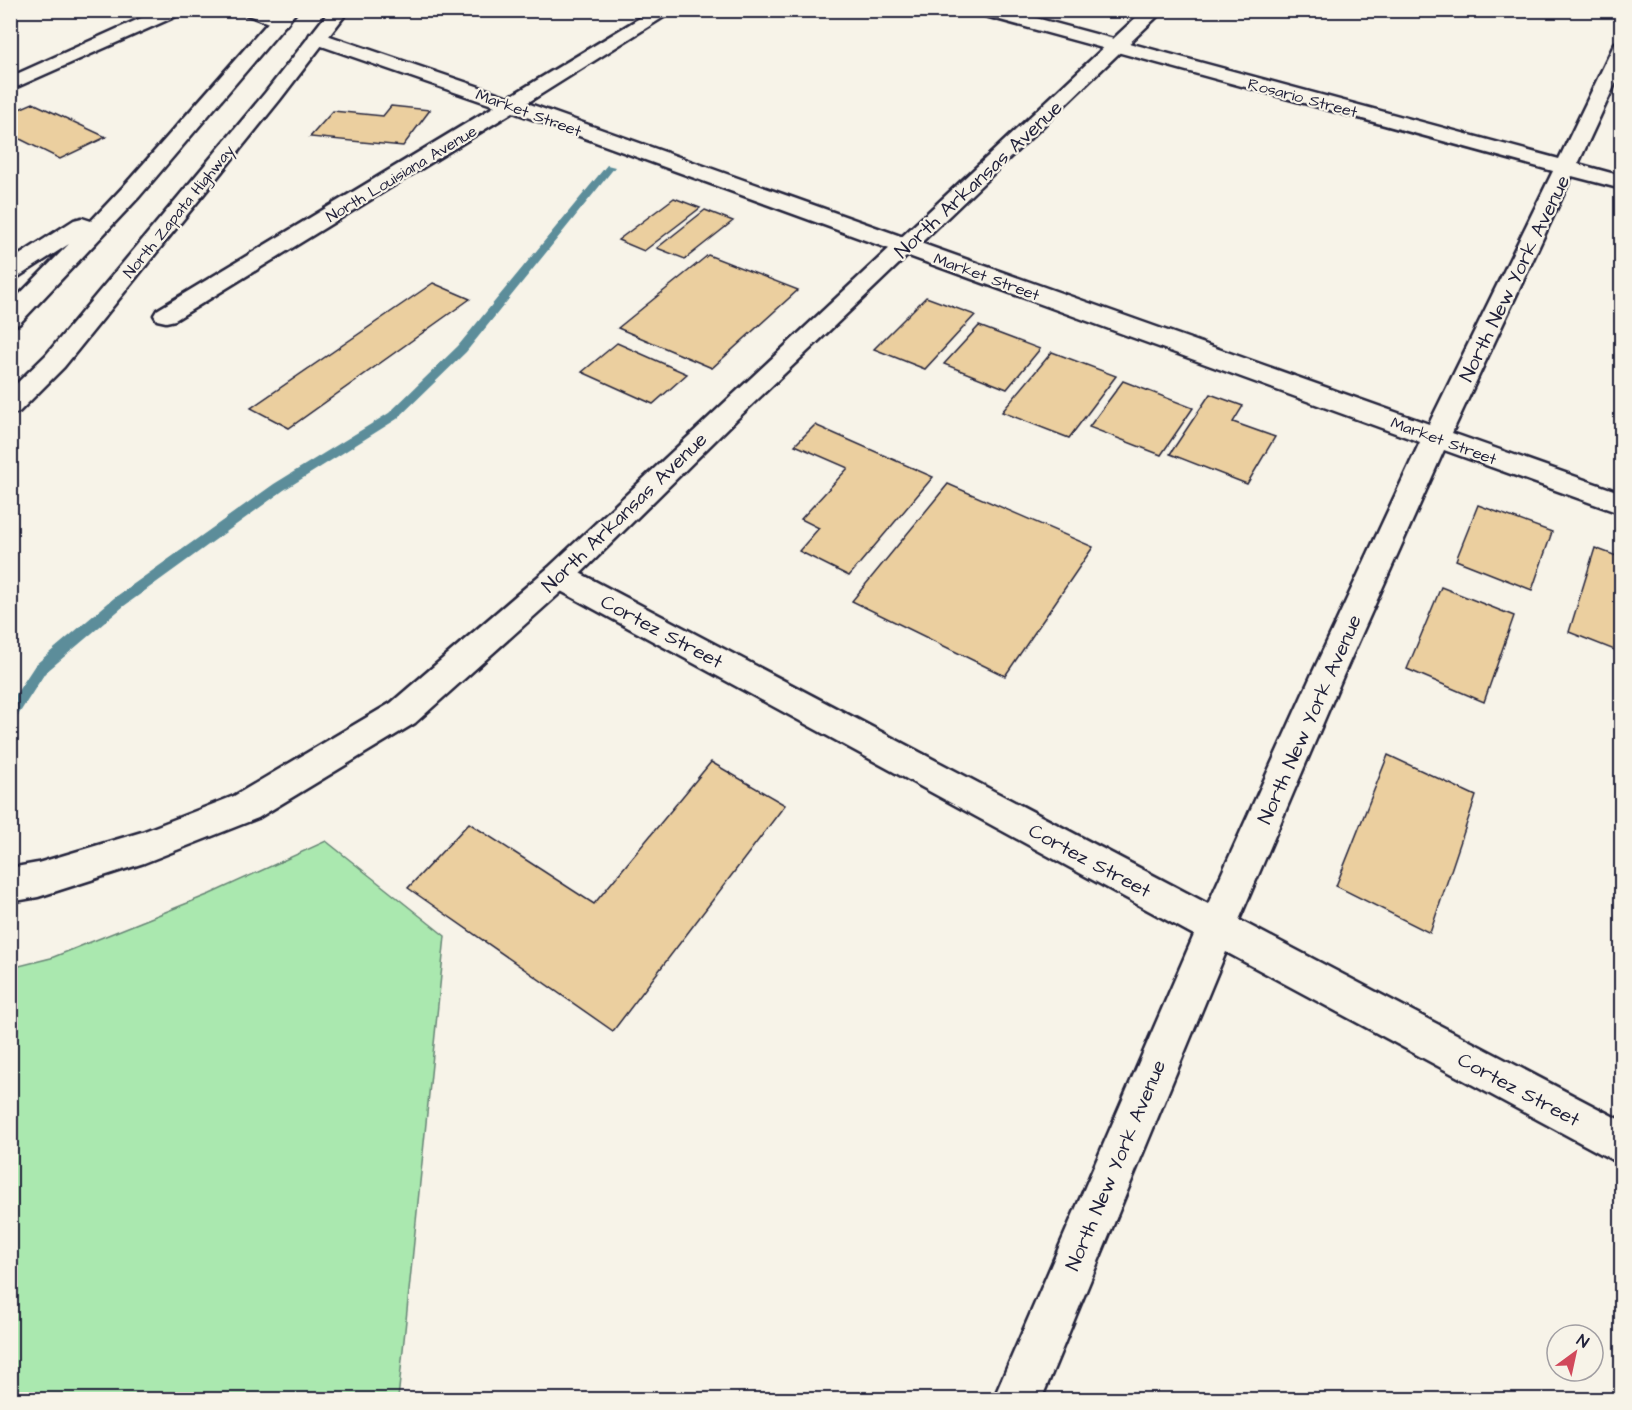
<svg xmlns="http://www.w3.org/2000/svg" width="1632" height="1410" viewBox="0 0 1632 1410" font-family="'Architects Daughter',sans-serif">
	<rect width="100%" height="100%" fill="#f7f3e8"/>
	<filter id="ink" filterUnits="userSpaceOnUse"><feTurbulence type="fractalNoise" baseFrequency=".0167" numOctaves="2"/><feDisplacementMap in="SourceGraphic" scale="12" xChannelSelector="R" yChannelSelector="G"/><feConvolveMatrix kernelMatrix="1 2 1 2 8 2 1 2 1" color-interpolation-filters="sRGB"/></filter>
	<g filter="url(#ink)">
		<path fill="#aae8af" stroke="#668575" stroke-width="1.5" d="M326,841L445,936L398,1399H11V968L51,958L210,894Z"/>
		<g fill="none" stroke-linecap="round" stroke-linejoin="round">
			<path fill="#5c8d9a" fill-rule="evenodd" d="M607,165L615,167L466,352L397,419L284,490L124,606L45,673L15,720L10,722V703L35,665L114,598L274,484L389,413L458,346Z"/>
		</g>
		<path fill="#ebcf9f" stroke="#22223b" stroke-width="1.5" d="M33,103L106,137L60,159L10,134V113Z
			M391,106L430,110L403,146L310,137L333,111L383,116Z
			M674,198L700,208L644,251L618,240Z
			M705,210L733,221L685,259L657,248Z
			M708,255L798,290L712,368L618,328Z
			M433,283L470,299L289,428L251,408Z
			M926,297L975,315L925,369L874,349Z
			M979,326L1040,349L1007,389L944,364Z
			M617,343L687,374L653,404L582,372Z
			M1052,352L1116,376L1069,438L1002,412Z
			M1123,381L1193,408L1161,455L1089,427Z
			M1210,394L1243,406L1233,422L1275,437L1247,484L1170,454Z
			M815,425L933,477L849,576L799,551L819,528L801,519L848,468L795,445Z
			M948,484L1093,547L1005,676L852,601Z
			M1478,505L1552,532L1532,590L1456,560Z
			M1595,548L1622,558V653L1569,632Z
			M1441,587L1514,616L1484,702L1407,669Z
			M1388,755L1476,796L1430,933L1336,886Z
			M711,762L785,805L613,1031L408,888L469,823L594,904Z"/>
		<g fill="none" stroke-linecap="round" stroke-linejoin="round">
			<g stroke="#22223b" stroke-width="5">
				<path id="street" d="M159,10H184L181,14L10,90V77Z
					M653,10H675L527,103L1429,424L1553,171L978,14L975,10H1006L1559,159L1613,47L1615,43L1622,42V69L1578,164L1622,176V189L1572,176L1452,433L1622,493V514L1444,450L1343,676L1239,920L1622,1121V1165L1226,952L1041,1400H993L1194,935L548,584L544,576L548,568L559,565L570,568L1208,904L1311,676L1420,442L513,112L175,320L166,322L157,320L154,315L157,310L495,106L310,42L308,38L310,34H324L509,97Z"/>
			</g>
			<g stroke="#22223b" stroke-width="5">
				<path id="secondary" d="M242,10C257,10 279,8 289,21L286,25H274L245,14Z
					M1144,10H1164L738,418L570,584L415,723L258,818L144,863L38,897L10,902V868L38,863L142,832L234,796L391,703L548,568Z"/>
			</g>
			<g stroke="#22223b" stroke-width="5">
				<path id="primary" d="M279,10H298L139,197L19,324L10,326V304L69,244L18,277L10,279V261L74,220L82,218L91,221L123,187Z
					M330,10H349L279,101L64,367L19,412L10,415V390L46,355L265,93Z"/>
			</g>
			<use href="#street" fill="#f7f3e8" fill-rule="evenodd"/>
			<use href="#secondary" fill="#f7f3e8" fill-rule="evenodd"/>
			<use href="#primary" fill="#f7f3e8" fill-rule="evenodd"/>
		</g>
	</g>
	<g text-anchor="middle" stroke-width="4.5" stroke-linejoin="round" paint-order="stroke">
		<g font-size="16" fill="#22223b" stroke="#f7f3e8">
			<text transform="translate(1303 97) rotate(15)" y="6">Rosario Street</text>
			<text transform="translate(529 112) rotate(20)" y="6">Market Street</text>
			<text transform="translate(401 173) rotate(-31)" y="6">North Louisiana Avenue</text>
			<text transform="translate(178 211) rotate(-51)" y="6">North Zapata Highway</text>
			<text transform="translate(987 276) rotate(20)" y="6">Market Street</text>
			<text transform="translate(1444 440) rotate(20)" y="6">Market Street</text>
		</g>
		<g font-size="20" fill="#22223b" stroke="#f7f3e8">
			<text transform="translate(978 179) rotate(-43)" y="7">North Arkansas Avenue</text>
			<text transform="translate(1514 278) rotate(-64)" y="7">North New York Avenue</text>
			<text transform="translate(624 512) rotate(-44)" y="7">North Arkansas Avenue</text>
			<text transform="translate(662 631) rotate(28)" y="7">Cortez Street</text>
			<text transform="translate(1309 719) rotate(-66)" y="7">North New York Avenue</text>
			<text transform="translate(1090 860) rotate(28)" y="7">Cortez Street</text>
			<text transform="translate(1519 1089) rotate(28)" y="7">Cortez Street</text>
			<text transform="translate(1115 1165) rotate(-67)" y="7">North New York Avenue</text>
		</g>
	</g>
	<rect width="1632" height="1410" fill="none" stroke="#f7f3e8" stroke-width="36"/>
	<rect x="18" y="18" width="1596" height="1374" fill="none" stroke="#22223b" stroke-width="2" filter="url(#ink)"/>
	<g transform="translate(1575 1353) rotate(33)"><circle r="28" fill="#f7f3e8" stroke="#a29fa3" stroke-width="1.5"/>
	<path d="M0-4.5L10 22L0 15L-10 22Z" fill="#d1495b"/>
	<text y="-9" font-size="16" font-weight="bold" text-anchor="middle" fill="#22223b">N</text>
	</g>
</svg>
